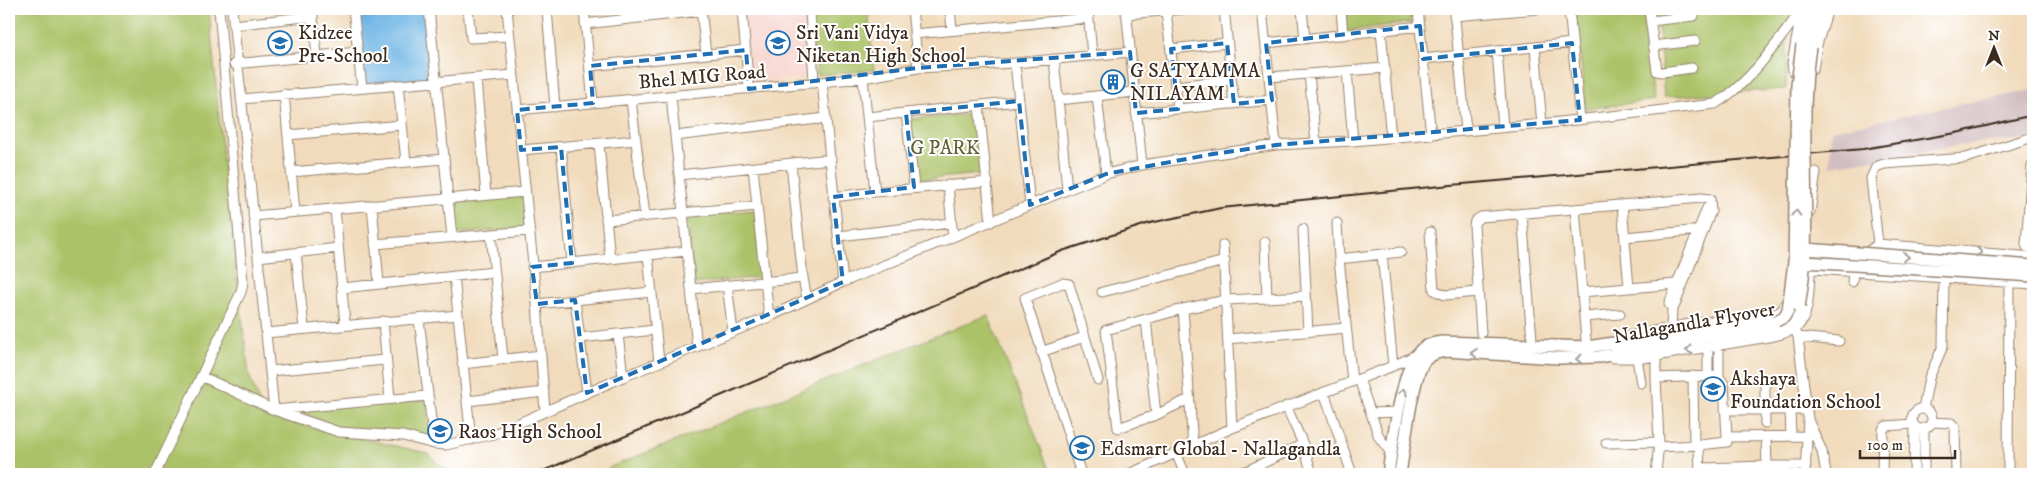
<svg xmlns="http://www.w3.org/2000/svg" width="2042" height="483" viewBox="0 0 2042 483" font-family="'IM FELL DW Pica',serif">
	<rect width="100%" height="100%" fill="#fff"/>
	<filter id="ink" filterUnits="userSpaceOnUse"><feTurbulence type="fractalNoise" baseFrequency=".02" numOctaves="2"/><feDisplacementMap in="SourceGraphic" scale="10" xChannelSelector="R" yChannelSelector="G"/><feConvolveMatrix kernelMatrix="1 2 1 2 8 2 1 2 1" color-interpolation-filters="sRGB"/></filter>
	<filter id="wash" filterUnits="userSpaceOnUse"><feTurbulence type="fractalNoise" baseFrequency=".0096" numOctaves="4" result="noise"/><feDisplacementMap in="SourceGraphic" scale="20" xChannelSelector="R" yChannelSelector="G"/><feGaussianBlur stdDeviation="1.12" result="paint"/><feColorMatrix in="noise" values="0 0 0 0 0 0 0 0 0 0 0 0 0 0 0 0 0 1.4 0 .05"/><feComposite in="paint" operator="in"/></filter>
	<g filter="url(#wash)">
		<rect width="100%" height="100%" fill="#f1dbbc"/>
		<path fill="#f7d0c9" d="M743,9H806L812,78L752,81Z"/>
		<path fill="#d2bec1" d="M2033,90V140L1982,142L1830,166L1831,130Z"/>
		<path fill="#acc267" stroke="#747642" d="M9,9H209L223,160L249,375L265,417L427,453L450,474H9Z
			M809,9H868L874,70L817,75Z
			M1345,9H1414L1415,22L1346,31Z
			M1600,9H1643L1654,100L1586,109L1575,11Z
			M1657,9H1794L1787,39L1786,89L1664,97Z
			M975,114L981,174L916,180L910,119Z
			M523,196L526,228L454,234L452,202Z
			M755,210L761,277L694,284L687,216Z
			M988,315L1051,474H611L608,468Z
			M426,400L431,439L418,435L344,428L290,410Z"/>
		<path fill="#6cb4e4" stroke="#546f81" d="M424,9L432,78L365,83L358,15Z"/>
	</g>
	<g filter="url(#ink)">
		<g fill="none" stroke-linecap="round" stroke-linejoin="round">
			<g stroke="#96826d" stroke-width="11">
				<path id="minor" d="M232,9L274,410L339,432L403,436L434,444L446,445L494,434L623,377L769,317L843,282L1106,174L1142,165L1276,145L1353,141L1542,124L1715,104C1751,83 1776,43 1801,11L1807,9
					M312,9L317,55
					M353,9L362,88
					M429,9L452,237
					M468,9L471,38L509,36
					M507,9L537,304L545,411
					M547,9L555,107
					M584,9L593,103
					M701,9L706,54
					M742,9L749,89
					M810,9L814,83
					M912,9L918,68
					M950,9L952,30
					M1088,9L1092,56
					M1126,9L1142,165
					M1224,9L1234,104
					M1262,9L1276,145
					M1302,9L1305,39
					M1341,9L1343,35
					M1418,9L1431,135
					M1454,9L1466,130
					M1569,9L1580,120
					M1649,9L1657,71L1662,72L1692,68
					M1166,11L1178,109
					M354,12L384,9
					M1126,14L1187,9
					M1801,14L1792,63L1793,71L1796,74L1805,75L1813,69L1817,45L1828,9
					M1454,16L1539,9
					M1651,21L1694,16
					M585,24L701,11
					M233,25L313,16
					M1381,30L1391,138
					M914,34L1089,18
					M1266,43L1420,26
					M1653,46L1695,41
					M1535,47L1542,124
					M1171,49L1227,43
					M1497,51L1503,127
					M1054,59L1067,189
					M1423,59L1572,43
					M1015,63L1030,205
					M234,64L358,52
					M590,66L746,50
					M1347,71L1353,141
					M1309,74L1316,143
					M1269,77L1385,68
					M863,78L875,192L988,182
					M476,79L486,195
					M822,82L843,282
					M398,85L406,162
					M1175,86L1231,80
					M284,94L295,212
					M1097,96L1106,174
					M671,97L697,347
					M241,99L513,75
					M631,100L645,216
					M1058,100L1134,92
					M979,106L991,222
					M517,110L863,78L918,68L1015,63L1130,52
					M906,113L914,187
					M1136,113L1272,100
					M867,117L1019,101
					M288,135L402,125
					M675,136L826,118
					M599,144L610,259
					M561,147L572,263
					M521,150L636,140
					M791,164L803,278L807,299
					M2033,165L2032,166L2026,244L2027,247L2033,248
					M753,168L769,317
					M291,172L444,159
					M679,175L831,159
					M948,185L953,237
					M833,197L875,192
					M372,205L379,284
					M1622,205L1629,288
					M335,208L345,325
					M1575,209L1586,340
					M1810,212L1816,172
					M1522,214L1532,340
					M253,216L525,192
					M606,220L757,206
					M1337,223L1339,259L1352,381
					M1303,229L1308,332
					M1430,232L1434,290L1445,295L1478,292
					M491,234L503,359
					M839,236L951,223
					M1625,237L1701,230
					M1265,242L1267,298
					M375,244L529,231
					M1878,244L1871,178L1876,167L1884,164L1966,158L2033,137
					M1223,245L1232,428
					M296,253L304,328
					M648,255L659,362
					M258,257L338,248
					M1339,259L1401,252
					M532,267L687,251
					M1868,272L1870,250L1878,244L2033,257
					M454,276L471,440
					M1852,282L1853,271
					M727,285L733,332
					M342,288L494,272
					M691,289L803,278
					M1102,292L1225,261
					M1582,292L1676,284L1681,286
					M575,300L587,393
					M537,304L651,292
					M1183,309L1193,446
					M1584,317L1620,314
					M419,319L434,444
					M1146,319L1156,415
					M383,321L390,399
					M1671,328L1672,308L1669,304L1707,208
					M1795,329L1798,337L1808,419L1805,474
					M266,333L458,315
					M1481,333L1474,225L1475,221L1481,217L1702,198L1710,199L1711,211L1675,305L1672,308
					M618,334L623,377
					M1629,336L1695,323L1771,316L1783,310L1785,303
					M1798,337L1839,341
					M580,338L655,330
					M1228,339L1346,328
					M1708,347V376
					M1041,352L1084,337
					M1656,356V378
					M1614,358H1644L1774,336C1782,334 1791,332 1797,327C1810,316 1809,288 1810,272L1814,269L2033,284
					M1637,358L1641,383
					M1399,363L1416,355
					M462,364L541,355
					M270,371L385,360
					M201,376L274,410L427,396
					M1693,376L1694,445
					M1719,377V345
					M1359,379L1379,437L1391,453
					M1765,384V423
					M1324,392L1352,474
					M1189,399L1156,415L1118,428L1106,330L1183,309L1226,300L1306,296
					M467,401L544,392
					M1286,406L1303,444L1312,474
					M1923,409L1929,378L1943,346L1944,278
					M1912 419a10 10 0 1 1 20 0a10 10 0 1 1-20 0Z
					M1725,410H1807
					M1790,410L1791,436
					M1371,413L1398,412
					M1809,422L1822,451L1826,474
					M1931,422L1951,423L1955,427L1956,474
					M1766,437L1767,466H1806
					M1606,443L1659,442
					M1699,445L1727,442V437
					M1658,447L1699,445L1700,474
					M1176,453L1185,474
					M1701,468L1767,466
					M598,472L599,474
					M155,474L241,292L243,282L219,9
					M1081,474L1025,298L1062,283L1069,284L1098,380
					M1129,474L1232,428L1393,366L1382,254
					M1240,474L1303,444
					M1656,474L1659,442L1656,378L1715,376L1720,378L1724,384L1727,437L1807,436
					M1882,474L1883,429L1886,426L1913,424
					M1914,474L1915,426
					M1924,474V428
					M2008,474L2009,282"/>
			</g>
			<g stroke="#96826d" stroke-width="14">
				<path id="major" d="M1802,45L1811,9
					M1810,47L1820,9
					M1388,474C1392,447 1401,373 1417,354C1423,346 1432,343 1441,342L1587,347L1708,329L1776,321
					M1400,474C1404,450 1412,377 1425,360C1431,354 1438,352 1446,351L1558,358L1599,357L1709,337L1777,331L1790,324L1795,319L1799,307"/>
			</g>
			<use href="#minor" stroke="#fff" stroke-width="9"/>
			<use href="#major" stroke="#fff" stroke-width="11"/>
			<path stroke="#3b2a1e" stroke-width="2" d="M536,474L1062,251L1150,223L1221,208L1451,185L1863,149L1956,133L2033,115"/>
			<g stroke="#96826d" stroke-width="14" stroke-linecap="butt">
				<path id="major-bridge" d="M1805,249L2033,266
					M1805,262L2033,276
					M1799,307C1802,288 1805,269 1805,250C1808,182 1800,114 1810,47
					M1776,321L1784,317L1788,310L1794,262L1797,85L1802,45"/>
			</g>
			<use href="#major-bridge" stroke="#fff" stroke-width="11"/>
		</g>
		<defs><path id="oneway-chevron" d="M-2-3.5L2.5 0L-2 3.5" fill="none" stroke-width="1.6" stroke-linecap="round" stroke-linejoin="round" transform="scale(1.25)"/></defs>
		<g stroke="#a79f9a">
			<use href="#oneway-chevron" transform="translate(1796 213) rotate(-89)"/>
			<use href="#oneway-chevron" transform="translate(1979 252) rotate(5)"/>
			<use href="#oneway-chevron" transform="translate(1906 257) rotate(4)"/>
			<use href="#oneway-chevron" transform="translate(1689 350) rotate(170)"/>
			<use href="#oneway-chevron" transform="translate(1474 353) rotate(-176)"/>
			<use href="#oneway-chevron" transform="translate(1579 359) rotate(180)"/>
			<use href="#oneway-chevron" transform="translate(1403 392) rotate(-77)"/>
		</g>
	</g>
	<path fill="none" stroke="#1f6fb2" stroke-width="4" stroke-dasharray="10 6" stroke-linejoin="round" d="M1420,26L1423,59L1572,43L1580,120L1276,145L1213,154L1106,174L1030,205L1019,101L906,113L914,187L833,197L843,282L587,393L575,300L537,304L532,267L572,263L561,147L521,150L517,110L593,103L590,66L746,50L749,89L918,68L1130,52L1136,113L1178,109L1171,49L1227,43L1234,104L1272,100L1266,43Z"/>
	<defs>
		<g id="university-ring" transform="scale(1.25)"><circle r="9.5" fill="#fff" stroke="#1f6fb2" stroke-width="1.5"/><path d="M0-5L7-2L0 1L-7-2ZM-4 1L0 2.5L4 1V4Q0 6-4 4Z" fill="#1f6fb2"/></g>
		<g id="school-ring" transform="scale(1.25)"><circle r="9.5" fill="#fff" stroke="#1f6fb2" stroke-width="1.5"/><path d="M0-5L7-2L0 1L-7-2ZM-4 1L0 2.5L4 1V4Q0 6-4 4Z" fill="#1f6fb2"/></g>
		<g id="building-ring" transform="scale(1.25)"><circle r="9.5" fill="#fff" stroke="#1f6fb2" stroke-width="1.5"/><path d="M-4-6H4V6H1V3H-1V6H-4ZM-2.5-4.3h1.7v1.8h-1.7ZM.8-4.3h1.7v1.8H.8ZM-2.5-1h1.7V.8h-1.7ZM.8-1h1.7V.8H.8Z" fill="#1f6fb2"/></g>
	</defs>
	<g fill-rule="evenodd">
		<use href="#university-ring" x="280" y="43"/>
		<use href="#school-ring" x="778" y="43"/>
		<use href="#building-ring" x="1113" y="82"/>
		<use href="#university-ring" x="1713" y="389"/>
		<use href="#university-ring" x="440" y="431"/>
		<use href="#university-ring" x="1082" y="448"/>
	</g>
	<g text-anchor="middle" stroke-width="4" stroke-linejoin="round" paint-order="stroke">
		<g font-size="20" fill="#3b2a1e" stroke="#fff" text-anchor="start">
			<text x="298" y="39">Kidzee<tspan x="298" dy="23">Pre-School</tspan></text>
			<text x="796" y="39">Sri Vani Vidya<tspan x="796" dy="23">Niketan High School</tspan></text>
			<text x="1130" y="77">G SATYAMMA<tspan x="1130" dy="23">NILAYAM</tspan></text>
			<text x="1730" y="385">Akshaya<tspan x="1730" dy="23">Foundation School</tspan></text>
			<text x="458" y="438">Raos High School</text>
			<text x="1100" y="455">Edsmart Global - Nallagandla</text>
		</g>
		<g font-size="20" fill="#3b2a1e" stroke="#fff">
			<text transform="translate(702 76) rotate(-5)" y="7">Bhel MIG Road</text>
			<text transform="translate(1694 322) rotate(-10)" y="7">Nallagandla Flyover</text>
		</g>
		<g font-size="20" fill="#635f38" stroke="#fff">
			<text x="945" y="154">G PARK</text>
		</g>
	</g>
	<rect width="2042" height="483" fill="none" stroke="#fff" stroke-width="30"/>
	<g transform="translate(1994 48)" stroke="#ffffff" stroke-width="4" paint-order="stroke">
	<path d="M0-4L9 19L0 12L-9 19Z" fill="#3b2a1e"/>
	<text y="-8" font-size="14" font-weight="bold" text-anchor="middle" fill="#3b2a1e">N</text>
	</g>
	<path d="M1860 450v8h95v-8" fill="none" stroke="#3b2a1e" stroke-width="2.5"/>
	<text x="1867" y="450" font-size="15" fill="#3b2a1e" stroke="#ffffff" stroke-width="4" paint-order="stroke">100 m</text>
</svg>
